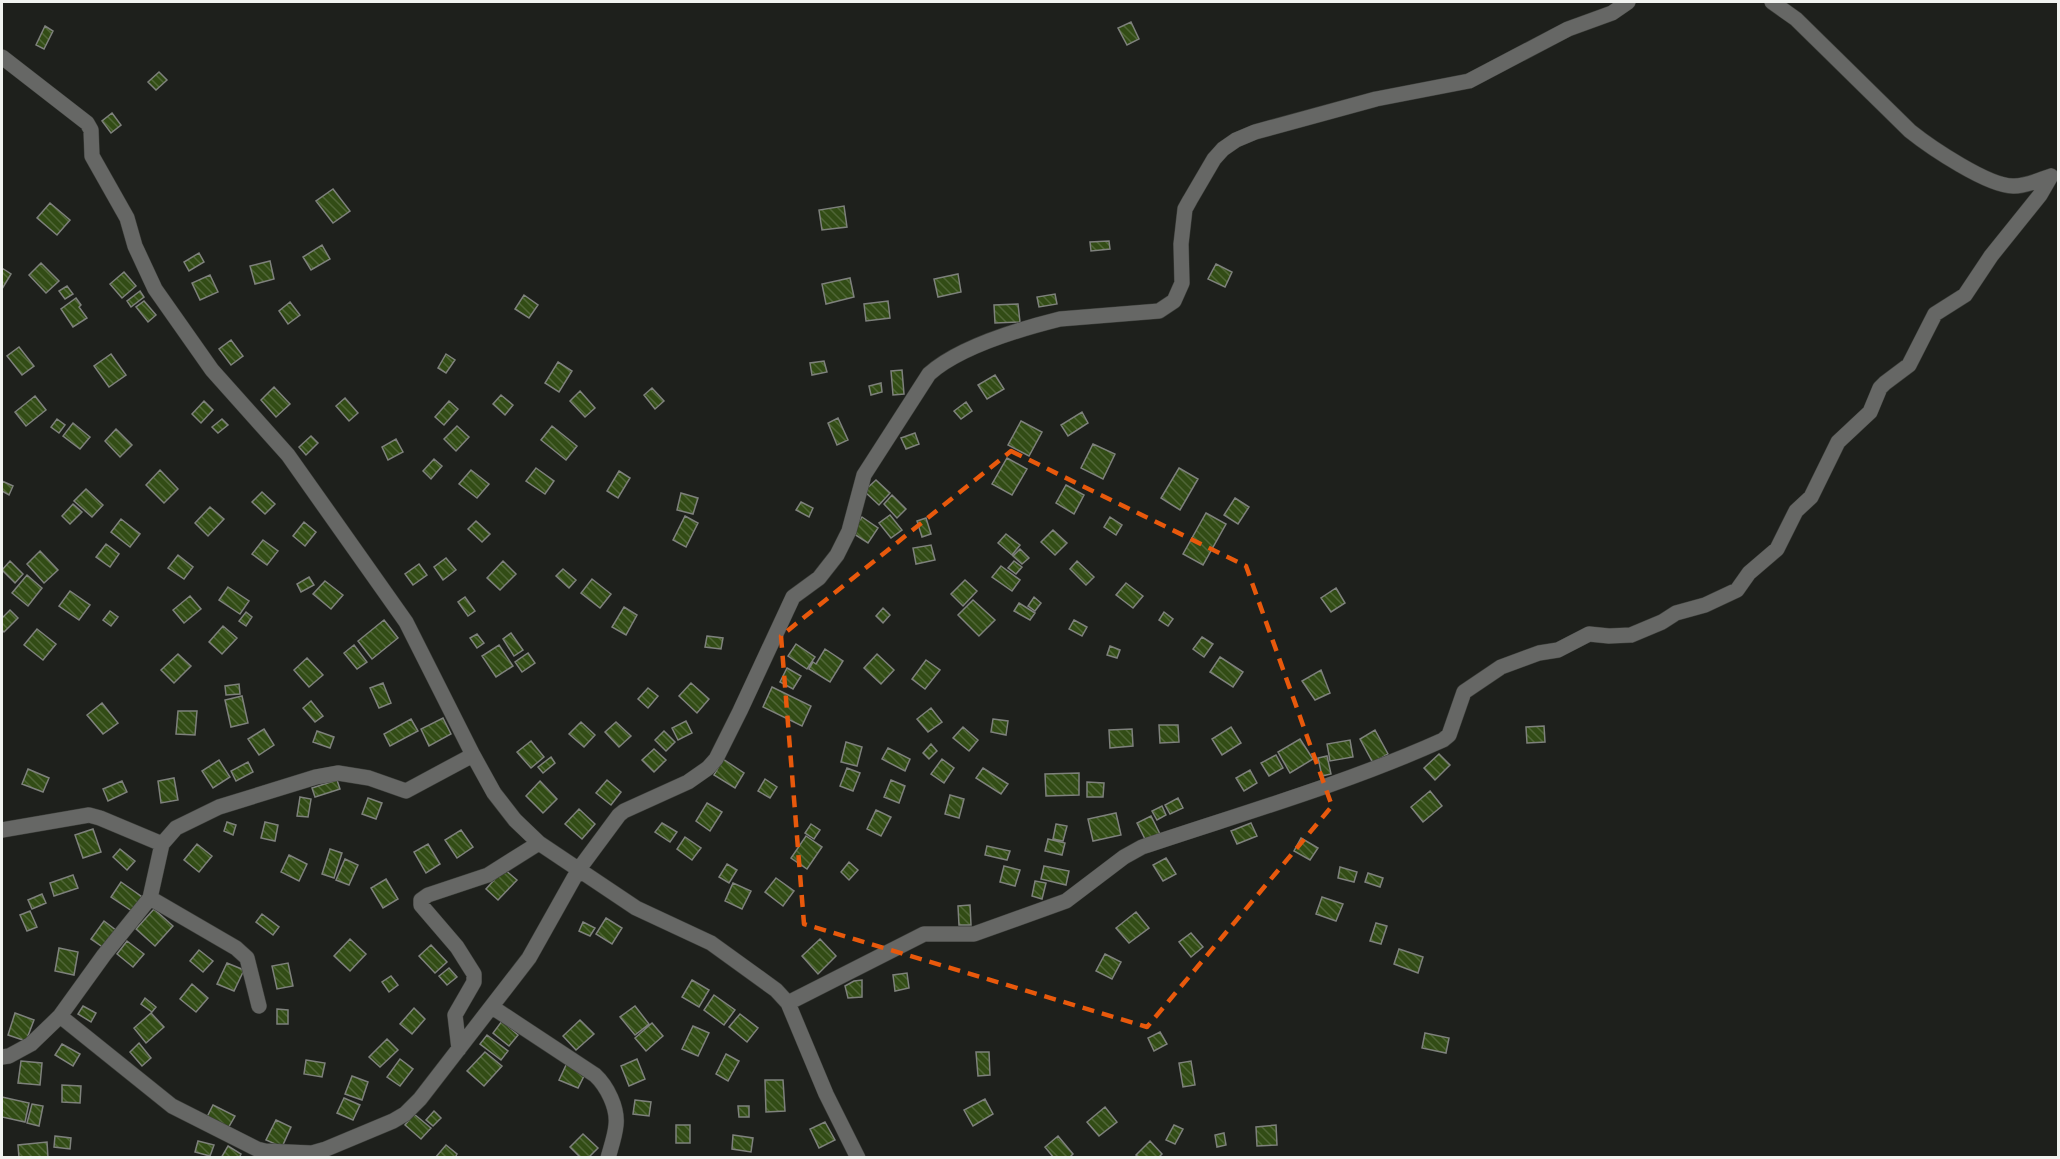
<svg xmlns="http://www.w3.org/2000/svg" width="2060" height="1159" viewBox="0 0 2060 1159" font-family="'IBM Plex Serif',serif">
	<defs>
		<pattern id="building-back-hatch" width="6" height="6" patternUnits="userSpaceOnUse" patternTransform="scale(1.5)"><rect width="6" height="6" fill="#324c15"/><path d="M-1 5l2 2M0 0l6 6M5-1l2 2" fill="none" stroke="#506637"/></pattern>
	</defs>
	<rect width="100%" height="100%" fill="#1e201c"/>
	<path fill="url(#building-back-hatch)" stroke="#7e817c" stroke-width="1.5" d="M1131,22L1139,39L1127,45L1118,28Z
		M45,26L53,31L44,49L36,45Z
		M159,72L167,80L156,90L148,82Z
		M112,113L121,125L111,133L102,121Z
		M333,189L350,211L333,223L316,201Z
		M50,203L70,220L57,235L37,218Z
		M844,206L847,227L822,230L819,210Z
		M1109,241L1110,249L1091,251L1090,242Z
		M322,245L330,259L311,270L303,257Z
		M199,253L204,262L189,271L184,262Z
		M270,261L274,279L255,284L250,266Z
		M41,263L59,281L46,293L29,275Z
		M1216,264L1232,272L1225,287L1208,279Z
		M2,268L11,274L2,289Z
		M124,272L136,286L122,298L110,284Z
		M958,274L961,292L938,297L934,279Z
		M210,275L218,292L200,300L192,283Z
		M850,278L854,297L826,304L822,284Z
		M67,286L73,294L65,299L59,291Z
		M140,291L144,297L131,307L127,301Z
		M1055,294L1057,304L1039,307L1037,297Z
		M524,295L538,305L529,318L515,309Z
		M76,298L81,305L79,307L87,318L73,327L61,309Z
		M144,301L156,315L148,322L136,307Z
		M888,301L890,318L866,321L864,304Z
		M290,302L300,315L288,324L279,311Z
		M1018,304L1020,322L995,323L994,305Z
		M231,340L243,356L231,365L219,349Z
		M19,347L34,366L22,375L7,356Z
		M111,354L126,375L109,387L94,366Z
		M446,354L455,360L446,373L438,368Z
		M824,361L827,372L812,375L810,363Z
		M558,362L572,371L559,392L545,383Z
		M902,370L904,394L893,395L891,371Z
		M995,375L1004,389L987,399L978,385Z
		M881,383L882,392L871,395L869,386Z
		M274,387L290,404L276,417L261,400Z
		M652,388L664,401L655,409L644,395Z
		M580,391L595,408L585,417L570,401Z
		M501,395L513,405L505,415L493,404Z
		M35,396L46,410L26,426L15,412Z
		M345,398L358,413L349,421L336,406Z
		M204,401L213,410L201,423L192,414Z
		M449,401L458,409L444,425L435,417Z
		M966,402L972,411L961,419L954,411Z
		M1082,412L1088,423L1068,436L1061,425Z
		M838,418L848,440L837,445L828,423Z
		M57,419L65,425L59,433L51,427Z
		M222,419L228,425L218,433L212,427Z
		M1021,421L1042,432L1029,456L1008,445Z
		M73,423L90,437L80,449L63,436Z
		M457,426L469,437L456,451L444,439Z
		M552,426L577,446L566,460L541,440Z
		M116,429L132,445L120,457L105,441Z
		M915,433L919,444L906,449L901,438Z
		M311,436L318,443L306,455L299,447Z
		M396,439L403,452L388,460L382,447Z
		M1093,444L1115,454L1103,479L1081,468Z
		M1007,458L1027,469L1012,495L992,484Z
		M434,459L442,466L431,479L423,471Z
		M536,468L554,481L545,494L526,481Z
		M1179,468L1198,479L1180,510L1161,498Z
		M160,470L178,489L164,503L146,485Z
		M471,470L489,484L477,498L459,484Z
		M619,471L630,478L618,498L607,491Z
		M876,480L890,493L879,505L864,491Z
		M2,481L13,486L9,495L2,491Z
		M1066,485L1084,495L1074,514L1056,503Z
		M86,489L103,505L92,517L74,501Z
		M262,492L275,504L265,514L252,502Z
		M681,493L698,498L693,514L677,510Z
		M892,495L906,509L897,518L884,504Z
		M1235,498L1249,507L1238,524L1224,515Z
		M801,502L813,508L809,517L796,510Z
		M73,504L82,512L70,524L62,516Z
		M210,507L224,519L208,536L195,523Z
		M1206,513L1226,524L1203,565L1183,554Z
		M890,515L902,530L891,538L879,523Z
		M685,516L698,523L686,547L673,540Z
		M862,517L878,528L868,543L851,532Z
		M1110,517L1122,525L1116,535L1104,527Z
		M926,518L931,534L922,537L917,521Z
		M121,519L140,534L130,547L111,532Z
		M476,521L490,534L482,542L468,529Z
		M304,522L316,532L305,546L293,536Z
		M1053,530L1067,543L1055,555L1041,542Z
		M1006,534L1020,545L1012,555L998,543Z
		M263,540L278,551L267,565L252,554Z
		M106,544L119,554L110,567L96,557Z
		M931,545L935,560L916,564L913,548Z
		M1020,549L1029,558L1022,564L1013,556Z
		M40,551L58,570L44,583L27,564Z
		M178,555L193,567L184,579L168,568Z
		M446,558L456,570L443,580L434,567Z
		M10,561L23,574L15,583L2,570Z
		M503,561L516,574L500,590L487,578Z
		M1014,561L1022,567L1016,574L1008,568Z
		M1077,561L1094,577L1086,585L1070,569Z
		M419,564L427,575L413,585L405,574Z
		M1001,566L1020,580L1012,591L992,577Z
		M563,569L576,580L569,588L556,576Z
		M27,575L42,588L28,606L12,593Z
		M309,577L314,585L301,592L297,584Z
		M592,579L611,594L600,608L581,593Z
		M965,580L977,591L963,606L951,594Z
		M325,581L343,595L331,609L313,594Z
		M1126,583L1143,596L1133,608L1116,595Z
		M228,587L249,601L240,614L219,600Z
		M1336,588L1345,603L1331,612L1321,598Z
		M70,591L90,605L79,620L59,606Z
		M190,596L201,609L184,623L173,610Z
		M465,597L475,611L468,616L458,602Z
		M1034,597L1041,603L1035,611L1028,606Z
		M973,600L995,620L979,636L958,615Z
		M1019,603L1035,613L1030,620L1014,611Z
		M624,607L637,615L626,635L612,627Z
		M883,608L890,615L883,623L876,616Z
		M10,610L18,618L4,632L2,630V618Z
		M110,611L118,617L111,626L103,620Z
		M246,612L252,617L246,626L239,621Z
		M1164,612L1173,619L1168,626L1159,620Z
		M384,620L398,638L372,659L358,641Z
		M1074,620L1087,627L1082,636L1069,629Z
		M223,626L237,638L222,654L209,642Z
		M37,629L56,644L43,660L24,645Z
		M511,633L523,650L514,656L503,639Z
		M477,634L484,643L477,648L470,638Z
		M707,636L723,638L721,649L705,647Z
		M1202,637L1213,644L1204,657L1193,649Z
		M796,644L815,657L807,669L788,656Z
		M354,645L367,662L357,669L344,653Z
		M499,645L513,666L496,677L482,656Z
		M1110,646L1120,650L1117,658L1107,655Z
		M825,649L843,661L830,682L809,669L813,662L816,664Z
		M528,653L535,663L522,672L515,662Z
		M178,654L191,666L174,683L161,670Z
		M877,654L894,670L881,684L864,668Z
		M1220,657L1243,672L1233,687L1210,672Z
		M307,658L323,675L309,687L294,670Z
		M926,660L940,670L925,689L912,679Z
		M787,668L801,676L793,689L780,682Z
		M1321,670L1330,693L1315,700L1302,681Z
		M383,683L391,703L379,708L370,688Z
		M691,683L709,699L697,713L679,696Z
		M239,684L240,694L226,695L225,686Z
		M772,687L811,706L802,726L763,707Z
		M648,688L658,696L648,708L638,699Z
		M242,696L248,723L231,727L225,700Z
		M311,701L323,716L315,722L303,708Z
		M102,703L118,723L103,734L87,715Z
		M931,708L942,722L928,732L917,719Z
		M178,711H197L195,735L176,734Z
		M443,718L451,734L429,746L421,729Z
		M411,719L418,731L390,746L384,734Z
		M993,719L1008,721L1006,735L991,732Z
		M686,721L692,733L678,740L672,728Z
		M581,722L595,735L584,747L569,734Z
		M616,722L631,736L619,747L605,732Z
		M1159,725H1178L1179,742L1160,743Z
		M1544,726L1545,742L1527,743L1526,727Z
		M963,727L978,740L969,751L953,738Z
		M1231,727L1241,743L1222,755L1212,739Z
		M264,729L274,745L259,755L248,739Z
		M1132,729L1133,746L1110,748L1109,730Z
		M1375,730L1388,754L1373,763L1360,739Z
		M317,731L334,737L330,748L313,742Z
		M664,731L675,742L666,751L655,740Z
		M1300,739L1313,759L1290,773L1278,752Z
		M1350,740L1353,757L1330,761L1327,744Z
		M531,741L544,757L531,768L517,752Z
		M846,742L862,747L857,766L841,762Z
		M931,744L937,751L929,759L923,753Z
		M888,748L910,759L905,771L882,759Z
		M654,749L666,760L654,772L642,760Z
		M1439,754L1450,765L1435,780L1424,768Z
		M1276,755L1283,768L1269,776L1261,763Z
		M1327,756L1331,774L1322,776L1318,758Z
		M551,757L555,763L543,773L538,767Z
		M723,759L744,773L735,788L714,775Z
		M942,759L954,768L944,783L931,774Z
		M219,760L230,777L213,788L202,771Z
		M248,762L253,772L236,781L231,771Z
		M847,768L860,773L853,791L840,786Z
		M983,768L1008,784L1001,794L976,778Z
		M28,769L49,778L43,792L22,784Z
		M1250,770L1257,783L1244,791L1236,778Z
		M1079,773V795L1046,796L1045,774Z
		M174,778L178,800L161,803L158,781Z
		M765,779L777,787L770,798L758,791Z
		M337,780L340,789L315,797L312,788Z
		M607,780L621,792L611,805L596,793Z
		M891,780L905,786L899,803L884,797Z
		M122,781L127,792L108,801L103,789Z
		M540,781L557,799L543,813L526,796Z
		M1087,782L1104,783L1103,797H1087Z
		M1430,791L1442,806L1423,822L1411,807Z
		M950,795L964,799L959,818L945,814Z
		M300,797L311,799L308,817L297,816Z
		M368,798L382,803L376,819L362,814Z
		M1178,798L1183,808L1170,814L1165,805Z
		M707,803L722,812L710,831L696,821Z
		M1162,806L1166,815L1157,820L1152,811Z
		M579,809L595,824L582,839L565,824Z
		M876,810L891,817L881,836L867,829Z
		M1116,813L1121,835L1093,841L1088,819Z
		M1151,816L1161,836L1147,843L1137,823Z
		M227,822L236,825L233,835L224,831Z
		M265,822L278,825L275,841L261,838Z
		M662,823L677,832L670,842L655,832Z
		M1251,823L1257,836L1237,844L1231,831Z
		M811,824L820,830L814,839L805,833Z
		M1056,824L1067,826L1063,841L1053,839Z
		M93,829L101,852L83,858L75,835Z
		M461,830L473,847L457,858L445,840Z
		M806,836L822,847L807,869L791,858Z
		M685,837L701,848L692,860L677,849Z
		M1301,838L1318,848L1310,860L1294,851Z
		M1048,839L1065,843L1062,855L1045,851Z
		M197,844L212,856L199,872L184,860Z
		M428,844L440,864L426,873L414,852Z
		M987,846L1010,851L1007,860L985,855Z
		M120,849L135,861L127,870L113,857Z
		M330,849L342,853L334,878L322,874Z
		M289,855L307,864L299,881L281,872Z
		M1166,858L1176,874L1163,881L1153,865Z
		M345,859L358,865L349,885L336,880Z
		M849,862L858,870L849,880L841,872Z
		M727,864L737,870L729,883L719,877Z
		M1004,866L1020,870L1015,886L1000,882Z
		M1044,866L1069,871L1066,885L1041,879Z
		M1340,867L1357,872L1354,882L1338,878Z
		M504,869L517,880L498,900L486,889Z
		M1368,873L1383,878L1380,887L1365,882Z
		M73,875L78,888L54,896L50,883Z
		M776,878L794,891L783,906L765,892Z
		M386,879L398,899L383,908L371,888Z
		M1035,881L1046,883L1042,899L1032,896Z
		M121,882L145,899L135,913L111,897Z
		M733,883L751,891L742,909L725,901Z
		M42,894L46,903L32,909L28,900Z
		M1322,897L1343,904L1336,921L1316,914Z
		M970,905L971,925H959L958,906Z
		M154,909L173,926L155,946L136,929Z
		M30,911L37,927L27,931L20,915Z
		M1136,912L1149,928L1129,943L1116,928Z
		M262,914L279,927L273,935L256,922Z
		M606,918L622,928L612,944L596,934Z
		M104,921L117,931L104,948L91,939Z
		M583,922L595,928L590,936L579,931Z
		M1376,923L1387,926L1381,944L1370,941Z
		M1191,933L1203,947L1191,957L1179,942Z
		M350,939L366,954L350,971L334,956Z
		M820,939L836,956L818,974L802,956Z
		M127,941L144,954L133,967L117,954Z
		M431,945L447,962L435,973L419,956Z
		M59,948L78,952L74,975L55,971Z
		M1399,949L1423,957L1418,973L1394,964Z
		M199,950L213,961L203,972L190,961Z
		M1105,954L1121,962L1112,979L1096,971Z
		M227,963L244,970L234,991L217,984Z
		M288,963L293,986L277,989L272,966Z
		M449,968L457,977L447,985L439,976Z
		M907,973L909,988L895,991L893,975Z
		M391,976L398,985L389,992L382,982Z
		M692,980L709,990L699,1007L682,997Z
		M862,980V997L848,998L845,986L854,981Z
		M192,984L208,998L196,1012L180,999Z
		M714,995L735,1010L724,1025L704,1010Z
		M145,998L156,1007L152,1012L141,1004Z
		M83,1006L96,1013L91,1022L78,1014Z
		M635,1006L649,1024L635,1035L620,1017Z
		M414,1008L425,1019L412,1034L400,1024Z
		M277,1009L288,1010V1024H277Z
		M15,1013L34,1020L26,1041L8,1035Z
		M151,1013L164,1027L146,1043L134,1028Z
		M740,1014L758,1028L747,1042L729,1027Z
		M580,1020L594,1034L576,1050L563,1036Z
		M502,1021L518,1035L509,1046L493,1033Z
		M652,1023L663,1036L646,1051L635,1038Z
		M693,1026L709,1033L698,1056L682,1049Z
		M1160,1032L1167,1044L1154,1051L1148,1038Z
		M1425,1033L1449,1038L1446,1053L1422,1048Z
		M487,1035L508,1051L501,1060L480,1044Z
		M387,1039L398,1050L380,1067L369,1057Z
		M139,1043L151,1058L142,1066L130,1052Z
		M62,1044L80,1054L73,1066L55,1055Z
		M485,1052L502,1066L484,1086L467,1071Z
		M976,1052H989L990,1075L978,1076Z
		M726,1054L739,1061L728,1081L716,1074Z
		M400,1059L413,1069L400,1086L387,1077Z
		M637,1059L645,1079L629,1086L621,1066Z
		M306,1060L325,1063L322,1077L304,1074Z
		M21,1061L42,1063L40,1085L18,1083Z
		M1191,1061L1195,1085L1183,1087L1179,1063Z
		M567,1063L586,1072L578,1088L559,1080Z
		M352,1076L368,1082L362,1100L345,1094Z
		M765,1080H783L785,1111L766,1112Z
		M62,1085L81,1086L80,1103L62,1102Z
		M2,1097L29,1103L25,1122L2,1117Z
		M344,1098L360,1105L353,1120L337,1113Z
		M985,1099L993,1114L973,1126L964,1110Z
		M635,1100L651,1102L649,1116L633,1114Z
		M32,1104L43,1106L39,1126L27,1123Z
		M213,1105L235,1116L227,1130L206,1119Z
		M738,1106H749V1117H739Z
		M1105,1107L1117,1122L1099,1136L1087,1122Z
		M434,1111L441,1118L433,1126L426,1120Z
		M414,1114L431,1128L421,1139L405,1125Z
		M276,1120L291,1127L282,1147L266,1140Z
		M825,1122L835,1140L819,1148L810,1129Z
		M676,1125H690V1143H676Z
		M1174,1125L1183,1129L1175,1144L1166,1140Z
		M1276,1125L1277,1145L1257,1146L1256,1127Z
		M1224,1133L1226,1145L1217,1147L1215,1135Z
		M583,1134L598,1148L588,1158H581L570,1147Z
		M733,1135L753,1138L751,1152L732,1149Z
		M55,1136L71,1138L70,1149L54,1147Z
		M1058,1136L1073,1154L1069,1158H1054L1045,1147Z
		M198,1141L214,1145L210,1156L195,1152Z
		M1150,1141L1162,1154L1158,1158H1139L1136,1155Z
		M47,1142L48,1158H19L18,1145Z
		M446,1145L457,1154L455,1158H435Z
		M228,1146L241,1154L239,1158H221Z"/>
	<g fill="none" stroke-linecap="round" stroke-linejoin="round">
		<g stroke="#3c3e3a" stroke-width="16">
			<path id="minor" d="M1772,2L1796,19L1910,131C1930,147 1989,187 2014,186C2027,186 2039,180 2051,176
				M2,57L87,123L91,130L92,156L127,218L135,246L155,289L212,370L288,455L406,622L473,755L494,793L515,820L539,843L636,908L711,943L776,990L788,1003L826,1094L858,1158
				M2,830L89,815L100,818L162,844
				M150,898L236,948L247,958L259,1006
				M788,1003L924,934H974L1066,901L1124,857L1142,847C1243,813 1345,784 1443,740L1449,735L1464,692L1501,667L1539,653L1558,650L1589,634L1609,636L1631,635L1662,622L1676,613L1705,605L1737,590L1749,573L1777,549L1796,511L1811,497L1838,442L1870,412L1880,388L1885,383L1909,365L1935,314L1965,295L1991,256L2040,195L2051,176
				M492,1007L595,1075C607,1086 618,1108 616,1125C615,1136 611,1147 608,1158
				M60,1016L172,1106L257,1149L265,1151L312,1153L326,1149L393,1121L405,1114L420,1099L529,958L579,869L619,815L624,811L688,782L708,768L716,759L740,711L793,597L819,578L837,555L849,531L864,475L929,374C959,347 1020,329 1060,319L1159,311L1174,301L1182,283L1181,244L1185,209L1190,200L1214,159L1223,149L1236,140L1255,132L1376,99L1469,81L1568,29L1612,13L1628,2
				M459,1049L455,1015L474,982V974L457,947L421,905V900L428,895L488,875L539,843
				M2,1057L9,1056L31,1044L60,1016L104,955L150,898L162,844L176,828L219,807L316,777L338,773L369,778L406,791L473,755"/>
		</g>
		<use href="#minor" stroke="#666765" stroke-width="15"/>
	</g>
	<path fill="none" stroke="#e8590c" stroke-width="4.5" stroke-dasharray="12 8" stroke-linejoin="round" d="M1011,451L1246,566L1332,806L1147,1027L804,924L781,636Z"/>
	<rect width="2060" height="1159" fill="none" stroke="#f1f3f0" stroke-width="6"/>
</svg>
